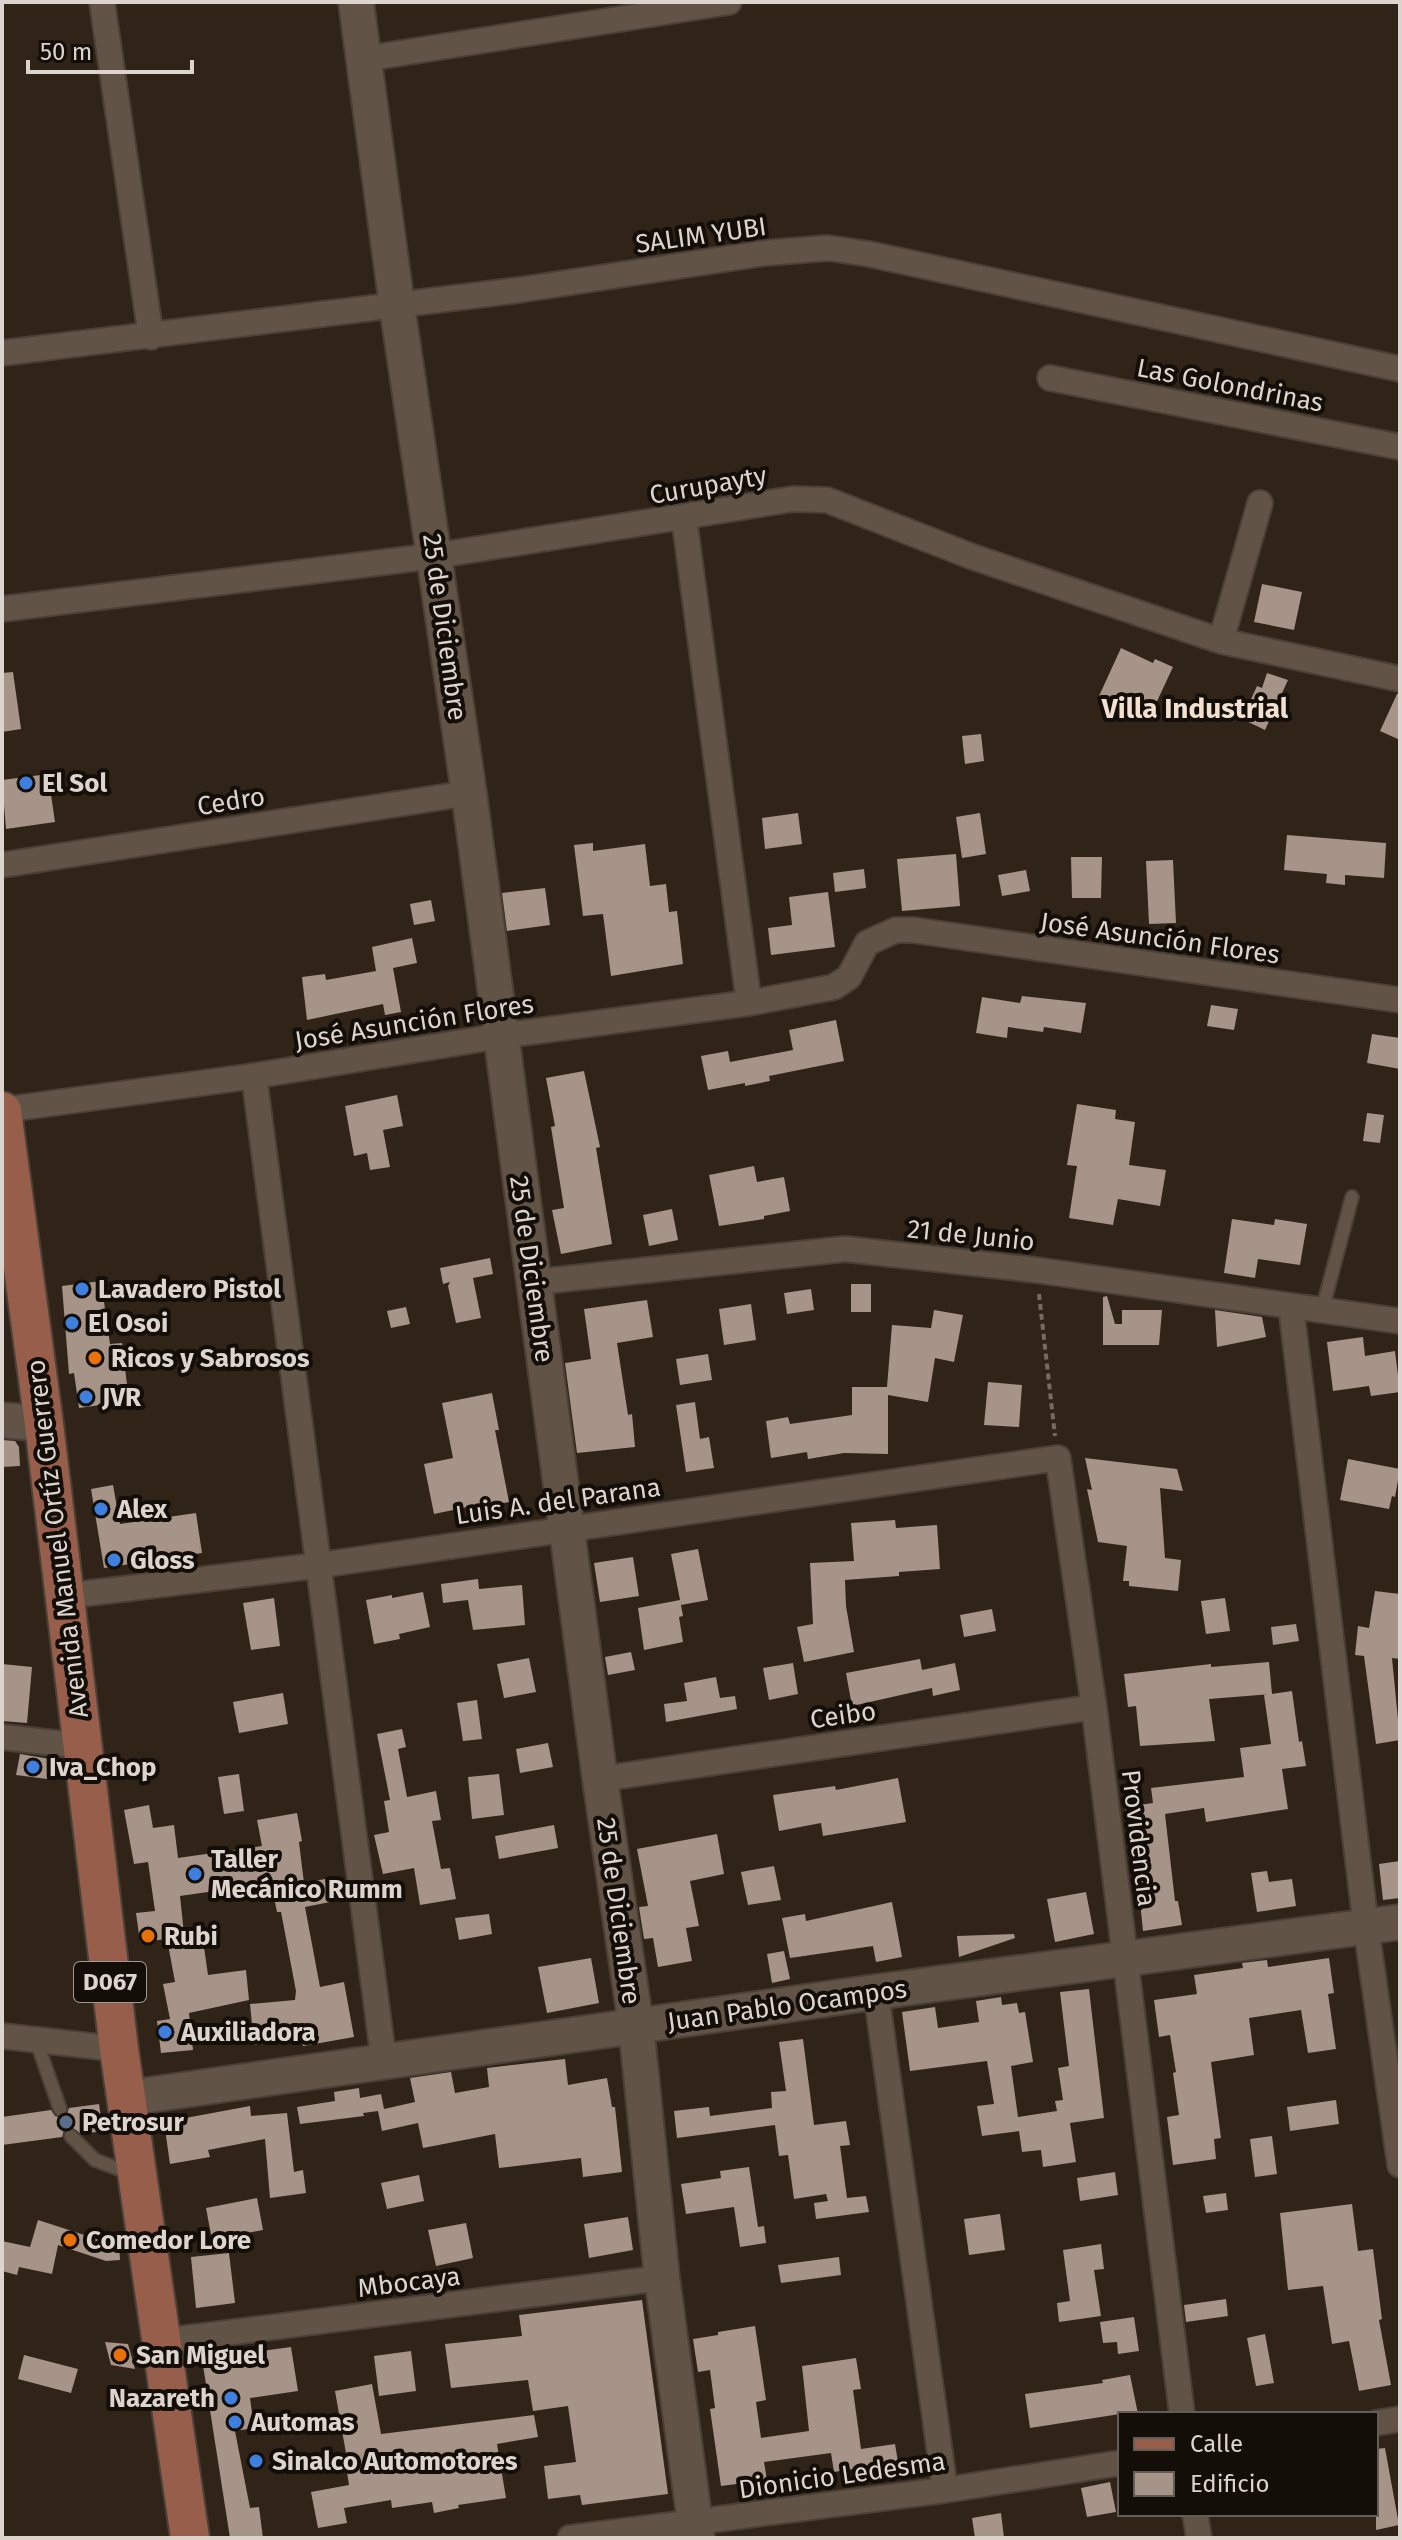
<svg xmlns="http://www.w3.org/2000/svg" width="1402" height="2540" viewBox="0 0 1402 2540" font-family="'Fira Sans',sans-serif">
	<rect width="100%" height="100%" fill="#302318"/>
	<path fill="#a59487" d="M1262,584L1302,592L1294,630L1254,622Z
		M1121,648L1153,663L1155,659L1173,667L1152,712L1129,702L1126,708L1099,696Z
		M13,672L21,729L2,732V673Z
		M1267,673L1288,680L1265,730L1242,719L1257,686L1262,688Z
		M1397,694H1400V740L1380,731Z
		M981,734L984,761L965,764L962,736Z
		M48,774L55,822L6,829L2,780Z
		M798,813L802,844L765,849L762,818Z
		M980,813L986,854L962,858L956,817Z
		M1287,835L1386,843L1384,878L1345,875V885L1326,883L1327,874L1284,870Z
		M593,843V851L645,844L650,886L666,884L669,912L677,911L683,964L611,976L603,914L583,916L574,845Z
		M956,854L960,906L902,911L897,859Z
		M1071,857H1102L1101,898H1072Z
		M1173,860L1176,923L1149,924L1146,861Z
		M864,869L866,888L835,892L833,873Z
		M1026,870L1030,891L1002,896L998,875Z
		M545,888L550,925L507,931L502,893Z
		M828,892L835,947L771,955L768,928L792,925L789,897Z
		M431,900L435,921L414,925L410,904Z
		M412,938L417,963L393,968L401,1012L385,1015L383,1004L307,1020L302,977L325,974L326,980L376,971L372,947Z
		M1022,996L1086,1003L1081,1033L1044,1027L1043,1032L1008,1027L1007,1038L976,1033L982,997L1020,1003Z
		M1211,1005L1238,1009L1234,1030L1207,1026Z
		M836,1020L844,1061L769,1076L770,1081L745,1086V1083L708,1090L701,1056L728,1051L730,1062L793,1050L789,1030Z
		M1372,1034L1400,1038V1069L1367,1063Z
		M584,1071L600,1147L596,1148L612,1244L561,1254L552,1210L564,1208L551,1127L555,1126L546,1078Z
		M397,1095L403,1126L383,1130L390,1167L370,1170L367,1153L354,1156L345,1106Z
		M1077,1104L1116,1110L1115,1119L1135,1122L1129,1165L1166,1170L1160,1206L1118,1199L1113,1225L1069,1218L1077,1166L1067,1165Z
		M1367,1113L1384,1115L1380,1143L1363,1141Z
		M754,1166L757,1182L784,1177L790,1211L764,1216V1219L719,1226L709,1175Z
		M672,1209L678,1240L649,1246L643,1215Z
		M1232,1219L1274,1225L1275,1219L1307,1224L1300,1265L1258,1259L1255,1278L1224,1273Z
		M490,1258L493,1274L473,1278L481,1318L456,1323L448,1286L450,1282L443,1284L440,1268Z
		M101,1281L110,1344L122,1343L129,1401L79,1408L74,1373L69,1374L62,1286Z
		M851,1284H871V1312H851Z
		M811,1289L814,1310L787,1314L784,1293Z
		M1107,1296L1115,1324H1122V1310H1162L1159,1345H1103V1297Z
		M647,1300L653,1337L617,1343L628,1415L632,1414L635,1447L577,1453L565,1363L591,1359L584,1309Z
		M751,1304L756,1340L724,1345L719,1309Z
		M406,1307L410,1324L391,1328L387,1311Z
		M934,1310L963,1315L954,1362L935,1358L928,1402L888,1395V1454L844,1453L808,1459L807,1452L771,1458L766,1421L788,1417L790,1424L852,1415V1387H887L892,1325L931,1328Z
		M1215,1310L1262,1317L1266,1337L1217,1347Z
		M1363,1337L1365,1356L1395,1351L1400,1392L1371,1396L1369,1386L1333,1391L1327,1342Z
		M708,1354L712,1380L680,1385L676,1359Z
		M988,1382L1022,1385L1019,1427L984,1425Z
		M492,1393L499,1430H495L509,1502L483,1507L482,1504L434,1514L424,1464L453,1458L442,1403Z
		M695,1402L700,1439L709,1437L714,1468L686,1472L676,1405Z
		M2,1440L15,1441L19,1447L20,1466L2,1467Z
		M1085,1458L1177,1469L1183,1491L1160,1488L1165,1558L1181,1560L1178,1591L1129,1586V1581H1123L1127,1546L1098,1542L1087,1489L1092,1490Z
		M1348,1459L1400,1469L1395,1497L1392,1496L1389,1509L1340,1500Z
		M113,1485L120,1524L196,1513L202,1553L104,1568L91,1489Z
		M895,1520L896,1528L937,1525L940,1569L899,1572V1576L845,1580L846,1606L854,1652L804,1662L797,1627L813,1624L810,1563L854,1561L851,1523Z
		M698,1549L708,1600L681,1605L671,1554Z
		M633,1557L639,1596L600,1602L594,1563Z
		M478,1579L479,1589L522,1585L525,1625L473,1630L468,1600L443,1603L441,1584Z
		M1375,1591L1400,1594V1659L1392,1658L1400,1740L1376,1744L1364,1656L1355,1655L1358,1626L1369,1628Z
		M423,1592L430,1627L399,1634L400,1639L374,1644L366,1600L392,1595V1598Z
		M274,1598L280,1646L251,1650L243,1603Z
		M1225,1598L1230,1631L1206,1634L1201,1601Z
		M680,1600L683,1616L679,1617L683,1642L644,1650L638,1608Z
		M992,1609L996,1631L964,1637L960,1615Z
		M1296,1624L1299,1641L1273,1645L1271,1627Z
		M631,1652L635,1670L608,1675L605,1657Z
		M529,1658L536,1692L504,1698L497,1664Z
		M920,1659L922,1670L955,1663L960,1690L933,1696L932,1688L852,1706L846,1673Z
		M1269,1662L1272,1694L1209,1699L1215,1741L1140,1746L1136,1706L1128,1707L1124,1674L1211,1664V1667Z
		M793,1663L798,1694L769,1700L763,1668Z
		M2,1664L32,1667L27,1723L2,1721Z
		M716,1677L720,1698L735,1696L737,1709L666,1722L664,1704L687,1701L684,1683Z
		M1292,1691L1299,1742L1302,1741L1306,1766L1282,1769L1288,1809L1206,1822L1204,1808L1165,1814L1175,1901H1178L1182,1925L1143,1931L1132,1823L1127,1824L1125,1807L1153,1803L1151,1788L1244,1777L1240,1748L1271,1744L1264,1695Z
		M283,1693L288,1724L239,1733L233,1702Z
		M477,1700L482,1739L463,1741L457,1703Z
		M402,1729L406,1747L398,1749L407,1797L436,1791L441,1820L432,1821L441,1869L450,1868L456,1899L420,1905L414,1868L383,1874L374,1835L389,1832L384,1801L390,1800L377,1734Z
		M548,1743L553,1767L520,1773L516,1749Z
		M20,1754L50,1759L47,1779L16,1775Z
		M239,1774L244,1811L224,1814L218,1777Z
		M499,1774L504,1815L472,1819L468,1777Z
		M898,1778L906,1822L823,1836L821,1823L779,1831L773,1795L835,1786L836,1790Z
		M149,1805L153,1828L174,1825L178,1858L262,1846L257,1820L297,1813L302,1841L299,1842L304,1883L325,1879L330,1902L305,1907L320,1987L344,1982L354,2037L303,2046L302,2040L254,2045L250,2004L295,2000L296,1991L281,1912H277L272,1888L251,1891L250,1886L180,1896L185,1943L203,1940L208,1975L246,1970L249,2000L189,2013L193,2050L161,2053L157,2021L170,2019L163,1984L175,1982L167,1939L140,1942L136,1913L155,1911L148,1862L134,1864L124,1810Z
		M554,1825L558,1848L499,1859L495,1836Z
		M717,1834L724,1874L690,1881L699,1926L686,1928L692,1961L658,1967L653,1938L644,1939L639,1907L648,1906L637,1849Z
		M1400,1861V1898L1383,1900L1379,1864Z
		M774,1866L781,1900L748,1905L741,1872Z
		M1267,1871L1269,1882L1292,1879L1296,1906L1257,1912L1251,1873Z
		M1086,1892L1094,1934L1055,1942L1047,1899Z
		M892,1902L902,1957L876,1962L873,1946L790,1958L782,1918L805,1914L806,1921Z
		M489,1914L492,1934L459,1940L455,1918Z
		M1014,1934L1015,1938L959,1957L957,1936Z
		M784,1951L790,1979L772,1983L767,1954Z
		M591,1958L599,2003L547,2013L538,1967Z
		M1329,1958L1334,1993L1328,1994L1336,2049L1308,2053L1301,2010L1249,2018L1254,2055L1211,2062L1221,2138L1214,2139L1216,2159L1173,2165L1167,2117L1179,2115L1173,2073L1176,2072L1170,2035L1159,2037L1154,2000L1197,1994L1194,1975L1243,1968L1242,1963L1267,1960L1268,1967Z
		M1089,1989L1104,2118L1070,2123L1076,2162L1043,2167L1041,2150L1022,2152L1019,2131L982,2136L977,2106L994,2104L987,2061L910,2071L902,2012L935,2007L938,2028L979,2022L976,2001L1001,1997L1002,2005L1017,2003L1019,2013L1025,2012L1033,2062L1011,2066L1018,2117L1057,2111L1055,2101L1063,2100L1058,2068L1069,2066L1060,1992Z
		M803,2039L814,2125L846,2121L850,2145L840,2146L847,2198L866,2196L869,2212L816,2219L814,2203L828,2201L826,2194L794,2199L788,2155L779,2156L775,2125L677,2138L674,2111L709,2107L710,2116L772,2108L771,2092L786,2091L779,2042Z
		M565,2059L568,2085L607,2078L612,2107H615L622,2172L583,2177L581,2158L499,2168L495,2134L423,2148L418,2123L382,2131L378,2111L363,2113L364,2116L300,2124L297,2107L335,2101L334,2092L359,2088L360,2098L381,2094L384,2109L415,2102L410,2078L451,2072L455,2093L489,2087L487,2068Z
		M1336,2100L1339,2124L1290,2131L1287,2107Z
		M99,2104L103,2131L82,2134L69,2127L64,2130L62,2137L2,2145V2117L51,2110L55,2116L62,2118L67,2114L69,2108Z
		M250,2106L251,2116L287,2113L294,2172L303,2170L306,2193L270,2198L265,2139L208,2150L210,2157L170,2164L164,2122Z
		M1272,2136L1277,2174L1255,2177L1250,2139Z
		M749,2167L758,2227L764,2226L766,2243L740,2247L734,2207L686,2214L681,2184L721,2178L720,2171Z
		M1115,2172L1118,2195L1080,2201L1077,2178Z
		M419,2175L424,2201L387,2209L381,2183Z
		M1226,2193L1228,2210L1206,2213L1203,2196Z
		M257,2198L263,2230L212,2240L206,2208Z
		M1352,2204L1358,2251L1373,2249L1382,2319L1379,2320L1391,2385L1359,2391L1349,2341L1332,2344L1323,2286L1288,2290L1280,2213Z
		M1000,2214L1005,2250L969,2255L964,2219Z
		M628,2217L633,2250L589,2258L584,2224Z
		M38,2220L109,2243H119L120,2260L106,2261L58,2245L52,2274L19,2267L17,2275L2,2271V2241L30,2247Z
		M466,2223L473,2258L436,2266L428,2230Z
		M1101,2244L1104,2269L1094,2270L1101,2316L1059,2322L1057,2303L1070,2301L1063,2250Z
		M229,2253L235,2303L196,2308L191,2257Z
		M839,2257L841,2275L781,2283L778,2265Z
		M1226,2299L1228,2316L1186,2322L1184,2305Z
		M642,2300L668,2494L582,2505L580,2495L548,2499L544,2466L576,2462L568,2406L533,2411L528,2380L451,2388L445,2344L522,2336L519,2315Z
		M1134,2317L1139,2351L1118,2354L1117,2342L1103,2343L1100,2322Z
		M755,2326L766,2400L756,2402L761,2438L809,2431L802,2366L856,2358L861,2389L853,2390L861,2449L895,2444L898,2462L834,2472L831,2453L764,2462L767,2480L721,2486L710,2409L715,2408L710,2370L698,2372L693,2339L718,2335V2332Z
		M1265,2334L1274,2383L1256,2386L1247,2338Z
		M105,2342L128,2344L135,2369L111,2365Z
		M291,2347L298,2391L250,2398L254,2428L235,2431L250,2508L259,2507L263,2538H230L202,2359Z
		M411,2351L416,2391L379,2396L374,2356Z
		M24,2355L78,2369L71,2393L18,2379Z
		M1130,2375L1138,2414H1120L1030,2428L1025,2394L1103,2383L1102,2380Z
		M372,2384L381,2434L534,2415L538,2437L497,2444L506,2498L458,2505L459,2508L434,2513L432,2502L392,2508L391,2500L344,2508L347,2523L318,2528L311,2492L349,2485L345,2459H347L335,2391Z
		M1385,2448L1399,2525L1376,2530V2449Z
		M1110,2482L1116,2512L1087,2517L1081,2488Z
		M1001,2513L1004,2538H975L972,2518Z"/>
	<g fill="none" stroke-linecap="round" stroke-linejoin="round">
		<g stroke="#4b4038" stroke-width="16">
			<path id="lane" d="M1322,1311L1352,1197
				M36,2040L60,2109
				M71,2136L95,2160L132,2174"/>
		</g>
		<g stroke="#4b4038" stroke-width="28">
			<path id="street" d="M102,2L151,337
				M363,59L729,2
				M2,353L519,290L765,253L828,248L869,254L1400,369
				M1050,378L1400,447
				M684,518L749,1003
				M2,609L434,556L793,499L827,500L973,557L1221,641L1400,679
				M1221,641L1260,503
				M2,865L469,793
				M254,1076L384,2062
				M2,1110L254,1076L500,1036L749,1003L834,987L849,977L867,943L896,930H913L1400,1000
				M535,1282L845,1249L1036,1270L1400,1321
				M1291,1307L1366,1927L1400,2165
				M65,1596L321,1565L1058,1458L1094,1707L1182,2414
				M2,1737L81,1746
				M600,1779L1094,1707
				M876,1992L945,2490
				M2,2036L119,2049
				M163,2341L662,2278
				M1376,2423L1400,2419
				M1195,2514L1199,2538
				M570,2538L945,2490L1120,2463"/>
		</g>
		<g stroke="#4b4038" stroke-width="38">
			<path id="secondary" d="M356,2L397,306L469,793L600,1779L636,2026L662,2278L697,2538
				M2,1420L44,1424
				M127,2098L876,1992L1400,1922"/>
		</g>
		<g stroke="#4b4038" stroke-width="42">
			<path id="primary" d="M2,1111L44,1424L119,2049L190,2538"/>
		</g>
		<path stroke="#766b62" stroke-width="4" stroke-dasharray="6 4" stroke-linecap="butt" d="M1039,1294L1055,1436"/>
		<use href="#lane" stroke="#625347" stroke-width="12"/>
		<use href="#street" stroke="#625347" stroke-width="24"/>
		<use href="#secondary" stroke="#625347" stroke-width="34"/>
		<use href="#primary" stroke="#975e4c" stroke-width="38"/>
	</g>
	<g fill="#3f7fe0" stroke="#140e09" stroke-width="3">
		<circle cx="26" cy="783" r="8"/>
		<circle cx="82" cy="1289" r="8"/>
		<circle cx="72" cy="1323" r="8"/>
		<circle cx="86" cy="1397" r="8"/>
		<circle cx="101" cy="1509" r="8"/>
		<circle cx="114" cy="1560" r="8"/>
		<circle cx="33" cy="1767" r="8"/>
		<circle cx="195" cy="1874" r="8"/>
		<circle cx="165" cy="2032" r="8"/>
		<circle cx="231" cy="2398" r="8"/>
		<circle cx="235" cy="2422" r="8"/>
		<circle cx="256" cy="2461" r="8"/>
	</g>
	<g fill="#e8710a" stroke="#140e09" stroke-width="3">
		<circle cx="95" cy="1358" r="8"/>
		<circle cx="148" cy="1936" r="8"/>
		<circle cx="70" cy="2240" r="8"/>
		<circle cx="120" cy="2355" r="8"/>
	</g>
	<circle fill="#5c6f8a" stroke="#140e09" stroke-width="3" cx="66" cy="2122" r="8"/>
	<g text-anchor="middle" stroke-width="8" stroke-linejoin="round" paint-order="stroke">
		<rect fill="#140e09" stroke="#a19992" stroke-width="2" x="74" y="1962" width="72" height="40" rx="6"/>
		<g font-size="24" font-weight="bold" fill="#ddd4cd">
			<text x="110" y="1990">D067</text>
		</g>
		<g font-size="26" fill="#ddd4cd" stroke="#140e09">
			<text transform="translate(701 235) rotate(-8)" y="9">SALIM YUBI</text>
			<text transform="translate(1230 385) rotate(11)" y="9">Las Golondrinas</text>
			<text transform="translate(708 485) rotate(-10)" y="9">Curupayty</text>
			<text transform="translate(445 627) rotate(82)" y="9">25 de Diciembre</text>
			<text transform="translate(231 801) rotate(-9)" y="9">Cedro</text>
			<text transform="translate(1160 938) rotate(8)" y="9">José Asunción Flores</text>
			<text transform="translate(414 1022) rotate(-9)" y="9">José Asunción Flores</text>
			<text transform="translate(971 1235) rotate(6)" y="9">21 de Junio</text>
			<text transform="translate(532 1269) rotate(82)" y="9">25 de Diciembre</text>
			<text transform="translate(558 1501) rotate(-8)" y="9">Luis A. del Parana</text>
			<text transform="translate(57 1539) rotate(-97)" y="9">Avenida Manuel Ortíz Guerrero</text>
			<text transform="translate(843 1715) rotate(-8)" y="9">Ceibo</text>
			<text transform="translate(1139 1838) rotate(83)" y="9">Providencia</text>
			<text transform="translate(619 1911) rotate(82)" y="9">25 de Diciembre</text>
			<text transform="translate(787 2005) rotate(-8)" y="9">Juan Pablo Ocampos</text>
			<text transform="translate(409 2282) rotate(-7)" y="9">Mbocaya</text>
			<text transform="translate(842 2475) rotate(-8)" y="9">Dionicio Ledesma</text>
		</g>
		<g font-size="26" font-weight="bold" fill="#ddd4cd" stroke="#140e09" text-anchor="start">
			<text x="42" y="792">El Sol</text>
			<text x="98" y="1298">Lavadero Pistol</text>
			<text x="88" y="1332">El Osoi</text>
			<text x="111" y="1367">Ricos y Sabrosos</text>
			<text x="102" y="1406">JVR</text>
			<text x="117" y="1518">Alex</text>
			<text x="130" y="1569">Gloss</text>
			<text x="49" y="1776">Iva_Chop</text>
			<text x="211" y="1868">Taller<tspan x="211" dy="30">Mecánico Rumm</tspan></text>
			<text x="164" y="1945">Rubi</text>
			<text x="181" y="2041">Auxiliadora</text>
			<text x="82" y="2131">Petrosur</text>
			<text x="86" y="2249">Comedor Lore</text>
			<text x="136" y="2364">San Miguel</text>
			<text x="215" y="2407" text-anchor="end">Nazareth</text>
			<text x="251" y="2431">Automas</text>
			<text x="272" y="2470">Sinalco Automotores</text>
		</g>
		<g font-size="28" font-weight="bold" fill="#f2e0d1" stroke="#140e09">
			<text x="1195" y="718">Villa Industrial</text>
		</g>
	</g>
	<rect width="1402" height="2540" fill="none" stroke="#ddd4cd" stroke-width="8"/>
	<rect x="1118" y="2412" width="260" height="104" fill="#140e09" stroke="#645d57" stroke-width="2"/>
	<rect x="1134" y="2438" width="40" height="12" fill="#975e4c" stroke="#645d57" stroke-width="2"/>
	<text x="1190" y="2452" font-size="24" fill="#ddd4cd">Calle</text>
	<rect x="1134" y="2472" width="40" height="24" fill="#a59487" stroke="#645d57" stroke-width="2"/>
	<text x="1190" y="2492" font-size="24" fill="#ddd4cd">Edificio</text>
	<path d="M28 60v12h164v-12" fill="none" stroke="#ddd4cd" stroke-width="4"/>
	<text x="40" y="60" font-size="24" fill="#ddd4cd" stroke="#140e09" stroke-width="6" paint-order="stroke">50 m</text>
</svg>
